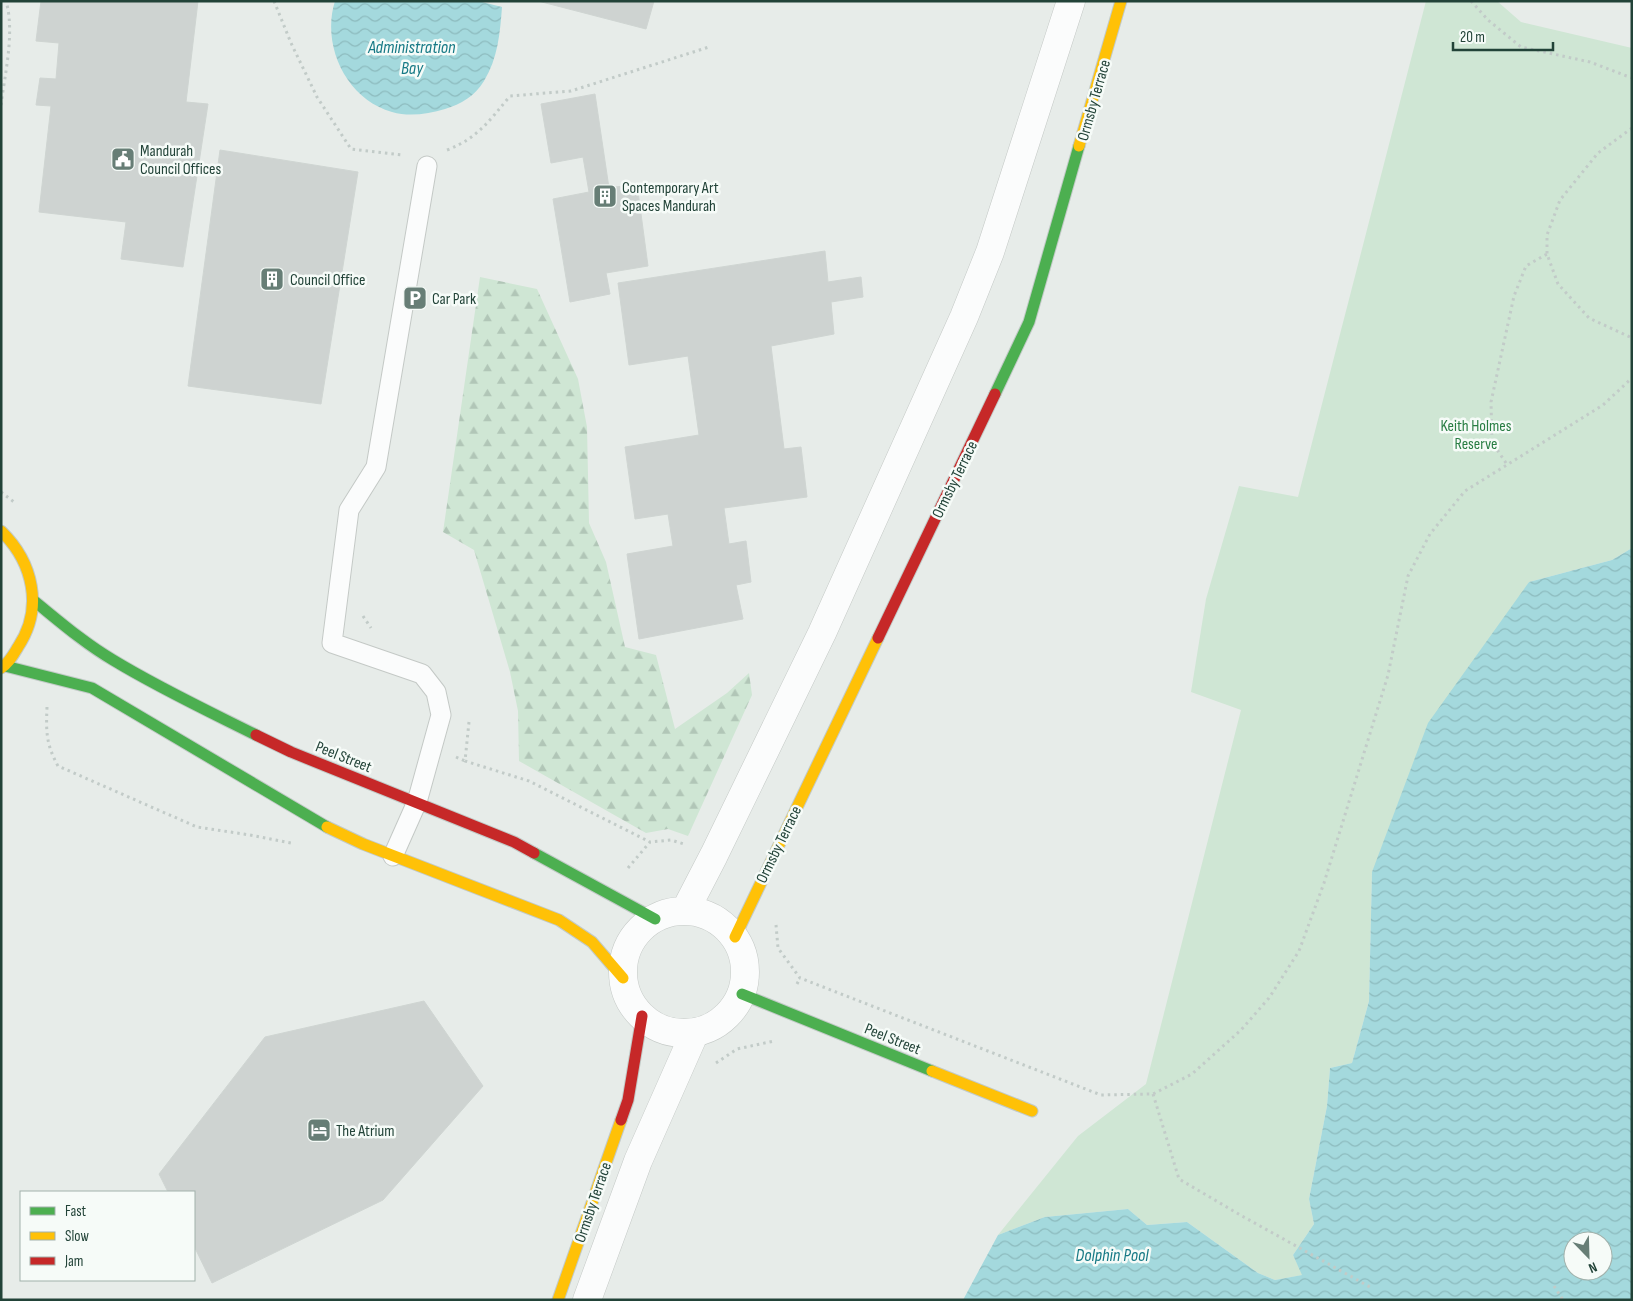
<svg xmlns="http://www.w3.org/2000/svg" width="1633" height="1301" viewBox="0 0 1633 1301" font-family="'Sofia Sans Condensed',sans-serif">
	<defs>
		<pattern id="forest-firs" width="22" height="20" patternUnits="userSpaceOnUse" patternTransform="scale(1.25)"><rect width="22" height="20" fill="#cfe6d4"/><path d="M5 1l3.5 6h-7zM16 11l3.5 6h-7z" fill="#b1c6b7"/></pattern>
		<pattern id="water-waves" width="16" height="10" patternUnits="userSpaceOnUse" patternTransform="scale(1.25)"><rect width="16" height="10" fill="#a4d9dd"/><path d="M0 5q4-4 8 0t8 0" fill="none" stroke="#8dbbbe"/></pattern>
	</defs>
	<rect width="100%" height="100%" fill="#e7ece9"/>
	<path fill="#cfe6d4" d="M1426,1H1497L1521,22L1632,48V548L1612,560L1529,582L1372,872L1369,1001L1352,1063L1330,1068L1327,1106L1309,1199L1314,1224L1293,1255L1303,1275L1275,1280L1258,1273L1187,1222L1147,1225L1128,1209L1045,1217L998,1235L1078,1136L1146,1084L1241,710L1191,692L1206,599L1239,486L1298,497Z"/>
	<path fill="url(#forest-firs)" d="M480,277L537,289L578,379L587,427L589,523L606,562L625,647L656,655L675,729L727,693L749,673L752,695L688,836L668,829L646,833L519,761L518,711L510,672L474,550L443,532Z"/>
	<path fill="url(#water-waves)" fill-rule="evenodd" d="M335,1H478L502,7C500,33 498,58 484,81C475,96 461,104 445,109C428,114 409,117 392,112C346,99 321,45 335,1Z
		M1632,548V1300H963L998,1235L1045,1217L1128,1209L1147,1225L1187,1222L1258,1273L1275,1280L1302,1275L1293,1255L1314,1224L1309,1199L1327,1106L1330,1068L1352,1063L1369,1001L1372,872L1428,723L1529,582L1612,560ZM1573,1241H1603V1271H1573Z"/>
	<path fill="#ced3d1" stroke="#cfd5d2" d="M41,1H198L186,102L208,104L183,267L121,259L126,222L39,212L51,106L36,105L40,78L56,79L59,43L36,41Z
		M538,1H654L646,29Z
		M595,94L609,188L637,184L648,266L606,273L610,294L570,302L553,199L589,192L583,157L551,163L541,104Z
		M220,150L358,172L321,404L188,386Z
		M825,251L828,282L861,277L863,297L831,302L834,334L771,346L784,449L801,447L807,497L724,508L729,544L746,541L751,582L736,585L743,619L639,639L627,554L673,546L668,514L635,519L625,447L699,435L688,356L629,365L618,283Z
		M424,1001L483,1086L383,1200L212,1283L194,1246V1192H168L159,1174L265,1037Z"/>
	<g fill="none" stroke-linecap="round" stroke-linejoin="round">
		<g stroke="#c4c9c6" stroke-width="21">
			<path id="lane" d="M393,856L417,802L441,715L436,692L422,674L332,643L349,510L376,467L427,166"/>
		</g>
		<g stroke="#c4c9c6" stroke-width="29">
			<path id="street" d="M685,911L714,855L822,633L964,317L990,252L1071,1
				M623 972a61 61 0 1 1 122 0a61 61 0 1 1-122 0Z
				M587,1300L638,1161L695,1032"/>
		</g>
		<g stroke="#c2cac7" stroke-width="13">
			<path id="fast" d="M995,394L1029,322L1079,146
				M33,600C59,621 84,643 113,660C159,688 208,711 256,735
				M5,666L92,688L327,827
				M534,853L655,919
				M742,994L932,1071"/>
		</g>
		<g stroke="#c2cac7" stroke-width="13">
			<path id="slow" d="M1079,146L1121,1
				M1,531C33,562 44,608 18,647C13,655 9,663 1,668
				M327,827L363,844L559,920L592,942L623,978
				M735,937L878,638
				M932,1071L1032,1111
				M558,1300L621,1120"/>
		</g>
		<g stroke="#c2cac7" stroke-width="13">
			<path id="jam" d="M878,638L995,394
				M256,735L291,752L514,842L534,853
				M621,1120L628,1100L642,1016"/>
		</g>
		<path stroke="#c2cbc8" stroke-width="3" stroke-dasharray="2.5 4" stroke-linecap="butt" d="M274,1L291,43L317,97L351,149L403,155
			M1471,1L1488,20L1521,47L1590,62L1632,78
			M1,105C5,73 15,32 6,1
			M1632,128L1598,153L1560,200L1547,235V254L1558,284L1589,318L1632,338
			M447,150C478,138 490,120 510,96L571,91L709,47
			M1506,463L1492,442L1491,402L1514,296L1526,266L1547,254
			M1,492L14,502
			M363,616L371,628
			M47,707C46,732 46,744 58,766L197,827L250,835L291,843
			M469,722L465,761L529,781L650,842
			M456,757L465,761
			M628,868L650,842L671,840L684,844
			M776,925L778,948L800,978L1101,1095L1153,1094L1192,1074L1241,1030L1269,998L1299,951L1324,883L1388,675L1408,576L1430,534L1465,491L1603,405L1632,378
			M797,984L800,978
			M716,1063L737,1049L774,1041
			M1153,1094L1179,1179L1242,1216L1370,1287
			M1554,1286L1563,1300"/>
		<use href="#lane" stroke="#fbfcfc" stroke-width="19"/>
		<use href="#street" stroke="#fbfcfc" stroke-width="28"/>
		<use href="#fast" stroke="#4caf50" stroke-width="11"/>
		<use href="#slow" stroke="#ffc107" stroke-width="11"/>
		<use href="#jam" stroke="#c62828" stroke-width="11"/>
	</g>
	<defs>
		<g id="civic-square" transform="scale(1.25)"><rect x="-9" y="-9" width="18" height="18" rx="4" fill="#677e76" stroke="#f6fbf8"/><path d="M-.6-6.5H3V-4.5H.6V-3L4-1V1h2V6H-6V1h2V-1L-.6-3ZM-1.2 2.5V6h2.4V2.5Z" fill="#fff"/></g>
		<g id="building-square" transform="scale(1.25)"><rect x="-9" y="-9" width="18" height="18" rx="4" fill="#677e76" stroke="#f6fbf8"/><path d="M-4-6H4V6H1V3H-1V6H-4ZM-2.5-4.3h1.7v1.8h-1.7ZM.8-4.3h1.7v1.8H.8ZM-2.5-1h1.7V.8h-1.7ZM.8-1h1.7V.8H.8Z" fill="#fff"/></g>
		<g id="parking-square" transform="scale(1.25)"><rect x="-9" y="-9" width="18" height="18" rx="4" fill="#677e76" stroke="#f6fbf8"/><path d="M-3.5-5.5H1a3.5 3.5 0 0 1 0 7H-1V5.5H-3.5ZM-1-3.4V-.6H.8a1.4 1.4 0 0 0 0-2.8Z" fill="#fff"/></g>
		<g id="hotel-square" transform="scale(1.25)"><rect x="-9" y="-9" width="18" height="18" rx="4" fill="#677e76" stroke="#f6fbf8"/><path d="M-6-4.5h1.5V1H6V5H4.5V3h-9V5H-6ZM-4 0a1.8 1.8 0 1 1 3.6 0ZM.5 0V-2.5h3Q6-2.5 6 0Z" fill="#fff"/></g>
	</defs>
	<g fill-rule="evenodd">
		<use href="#civic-square" x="123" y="159"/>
		<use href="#building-square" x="605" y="196"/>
		<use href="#building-square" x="272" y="279"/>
		<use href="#parking-square" x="415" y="298"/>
		<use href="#hotel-square" x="319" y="1130"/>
	</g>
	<g text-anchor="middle" stroke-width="5" stroke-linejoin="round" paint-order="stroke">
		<g font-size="16" fill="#224338" stroke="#f6fbf8">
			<text transform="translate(1093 100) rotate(-74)" y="6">Ormsby Terrace</text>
			<text transform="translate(954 479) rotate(-64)" y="6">Ormsby Terrace</text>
			<text transform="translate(344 756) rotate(22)" y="6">Peel Street</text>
			<text transform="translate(778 844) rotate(-64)" y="6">Ormsby Terrace</text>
			<text transform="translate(893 1038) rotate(22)" y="6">Peel Street</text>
			<text transform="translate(592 1202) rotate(-71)" y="6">Ormsby Terrace</text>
		</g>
		<g font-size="16" fill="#224338" stroke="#f6fbf8" text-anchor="start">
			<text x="140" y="156">Mandurah<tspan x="140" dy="18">Council Offices</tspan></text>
			<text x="622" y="193">Contemporary Art<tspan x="622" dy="18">Spaces Mandurah</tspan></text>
			<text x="290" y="285">Council Office</text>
			<text x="432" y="304">Car Park</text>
			<text x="336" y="1136">The Atrium</text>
		</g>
		<g font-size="16" fill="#287d43" stroke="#f6fbf8">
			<text x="1476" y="431">Keith Holmes<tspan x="1476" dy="18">Reserve</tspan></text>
		</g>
		<g font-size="18" font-style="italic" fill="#167985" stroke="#f6fbf8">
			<text x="412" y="53">Administration<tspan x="412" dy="21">Bay</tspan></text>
			<text x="1112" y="1261">Dolphin Pool</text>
		</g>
	</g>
	<rect width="1633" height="1301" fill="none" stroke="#224338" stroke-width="5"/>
	<rect x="20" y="1191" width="175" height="90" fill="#f6fbf8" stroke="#a1b1ab"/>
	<rect x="30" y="1207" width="25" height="8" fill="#4caf50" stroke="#a1b1ab"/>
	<text x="65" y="1216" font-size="15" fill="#224338">Fast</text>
	<rect x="30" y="1232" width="25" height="8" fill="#ffc107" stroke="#a1b1ab"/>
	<text x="65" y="1241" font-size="15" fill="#224338">Slow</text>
	<rect x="30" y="1257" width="25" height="8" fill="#c62828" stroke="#a1b1ab"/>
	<text x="65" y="1266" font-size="15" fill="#224338">Jam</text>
	<g transform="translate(1588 1256) rotate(157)"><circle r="24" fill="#f6fbf8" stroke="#a1b1ab"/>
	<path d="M0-4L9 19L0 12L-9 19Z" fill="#677e76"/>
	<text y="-8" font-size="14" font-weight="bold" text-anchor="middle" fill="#224338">N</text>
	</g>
	<path d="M1453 42v8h100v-8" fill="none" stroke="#224338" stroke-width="2.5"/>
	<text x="1460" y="42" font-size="15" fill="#224338" stroke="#f6fbf8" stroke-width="4" paint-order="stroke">20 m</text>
</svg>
